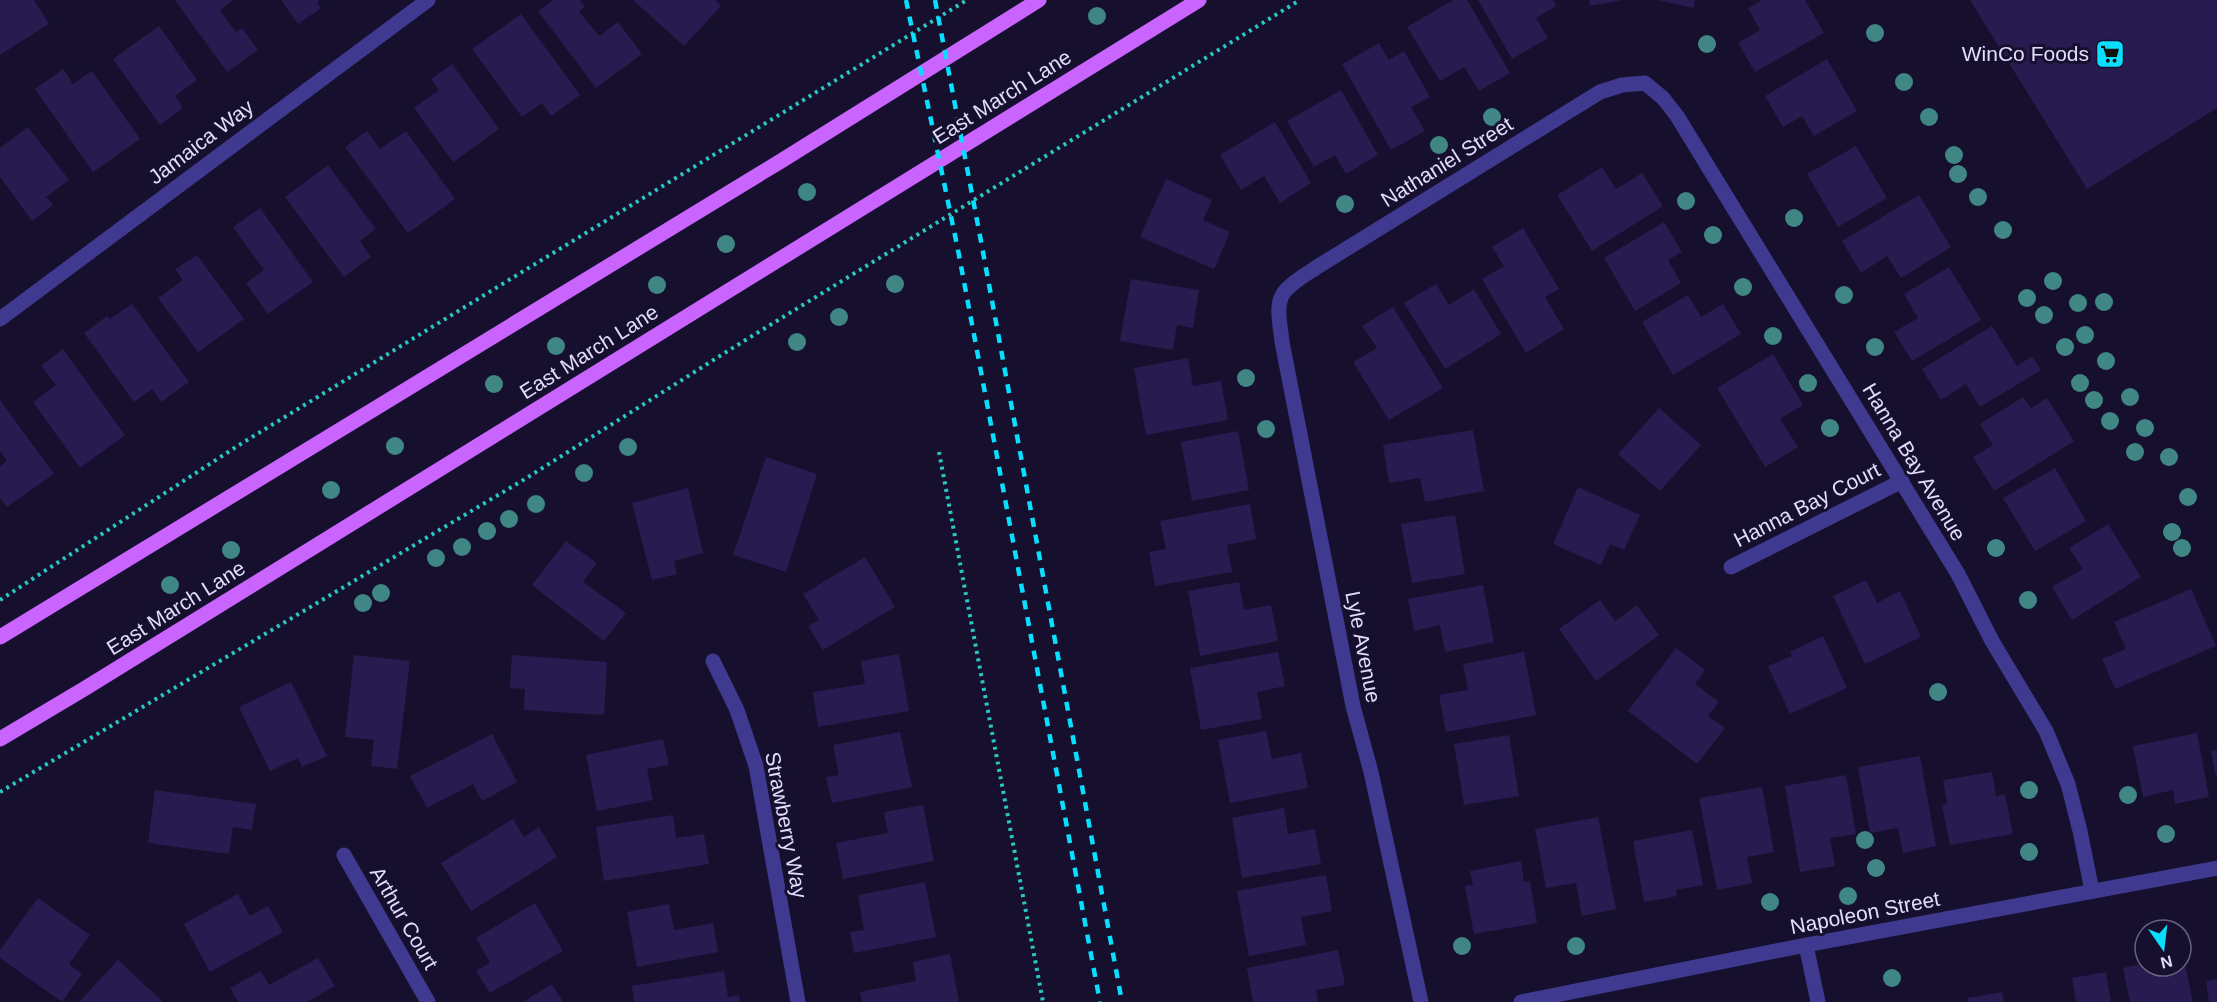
<svg xmlns="http://www.w3.org/2000/svg" width="2217" height="1002" viewBox="0 0 2217 1002" font-family="Arial,sans-serif">
	<rect width="100%" height="100%" fill="#16102e"/>
	<path fill="#281b50" d="M0,0H34L49,24L0,55Z
		M175,0H233L220,10L236,32L242,28L258,50L227,72Z
		M281,0H320L317,2L321,8L298,24Z
		M553,0H580L585,7L579,11L599,36L618,22L642,54L596,88L538,11Z
		M633,0H715L721,6L684,46Z
		M1453,0H1467L1510,73L1479,91L1464,67L1440,81L1407,27Z
		M1478,0H1553L1556,6L1536,18L1548,38L1512,59Z
		M1589,0H1619V1L1590,6Z
		M1657,0H1695L1694,8Z
		M1762,0H1805L1824,33L1755,72L1738,43L1760,30L1748,8Z
		M1970,0H2217V108L2087,189Z
		M521,14L580,95L551,116L542,103L522,117L472,49Z
		M159,26L197,80L175,96L183,108L160,125L113,59Z
		M1379,43L1389,60L1404,51L1430,97L1411,107L1425,131L1391,150L1342,64Z
		M1827,59L1857,111L1814,136L1802,116L1783,127L1765,96Z
		M452,64L499,129L453,162L414,108L439,90L431,79Z
		M63,69L73,84L92,71L140,139L93,172L35,89Z
		M1341,90L1378,155L1346,174L1335,155L1314,167L1287,121Z
		M1275,122L1311,183L1280,203L1264,176L1241,190L1220,155Z
		M28,127L69,180L46,197L53,205L32,221L0,177V148Z
		M367,131L380,149L406,131L455,199L408,233L345,147Z
		M1856,146L1887,198L1838,227L1807,174Z
		M328,165L376,229L360,241L371,257L344,277L285,197Z
		M1602,167L1616,189L1642,173L1663,206L1592,251L1557,195Z
		M1166,179L1212,200L1203,220L1230,232L1214,269L1140,237Z
		M1919,195L1951,247L1901,278L1887,256L1861,273L1842,241Z
		M260,208L313,282L268,314L246,283L264,270L233,227Z
		M1664,222L1682,252L1668,260L1681,283L1635,311L1604,258Z
		M1523,228L1559,289L1545,297L1564,329L1526,353L1482,279L1504,266L1492,247Z
		M197,255L244,319L198,352L158,298L183,280L175,269Z
		M1949,267L1981,320L1912,361L1894,332L1918,318L1904,294Z
		M1131,279L1199,290L1193,328L1177,325L1173,350L1120,341Z
		M1436,284L1449,305L1474,289L1501,334L1445,369L1404,303Z
		M1688,295L1701,317L1723,304L1741,334L1673,375L1642,322Z
		M132,304L189,382L161,402L152,389L134,402L84,333L107,316L110,319Z
		M1393,307L1443,388L1389,420L1353,362L1377,348L1362,326Z
		M1992,326L2017,366L2032,356L2041,370L1980,407L1966,384L1941,400L1922,369Z
		M63,349L125,435L80,468L33,402L56,385L41,366Z
		M1773,354L1803,405L1780,419L1798,447L1765,467L1717,388Z
		M1188,358L1193,386L1221,381L1228,420L1146,435L1134,368Z
		M2023,397L2031,408L2047,398L2074,441L1994,491L1973,457L1993,445L1980,424Z
		M0,400L54,474L7,507L0,498V466L7,461L0,451Z
		M1659,408L1701,445L1660,491L1618,454Z
		M1473,430L1484,491L1425,502L1420,478L1389,483L1383,445Z
		M1238,431L1249,490L1192,501L1181,442Z
		M766,457L817,474L786,572L733,555Z
		M2055,468L2086,521L2035,551L2003,498Z
		M1578,487L1640,515L1624,550L1610,544L1601,565L1553,544Z
		M688,488L703,553L674,561L677,574L652,580L632,503Z
		M1250,504L1256,539L1227,545L1232,572L1155,586L1149,552L1166,549L1160,521Z
		M1455,515L1465,574L1412,583L1401,524Z
		M2108,524L2141,577L2072,620L2052,587L2083,569L2069,548Z
		M566,541L597,563L583,582L626,613L604,641L532,585Z
		M865,557L895,607L823,650L808,626L819,620L803,594Z
		M1866,580L1877,603L1900,591L1921,637L1865,664L1833,596Z
		M1239,582L1244,610L1271,605L1278,641L1200,656L1188,591Z
		M1483,585L1494,642L1445,652L1440,625L1414,631L1408,599Z
		M2191,589L2216,646L2115,689L2102,659L2126,649L2114,622Z
		M1600,600L1615,621L1637,605L1659,635L1596,681L1559,629Z
		M1823,636L1847,688L1790,714L1768,666L1792,656L1790,652Z
		M1676,648L1705,670L1695,684L1719,702L1708,716L1725,728L1697,764L1628,711Z
		M1278,652L1285,686L1257,692L1262,719L1201,730L1190,668Z
		M1524,652L1536,715L1446,732L1439,695L1468,690L1463,664Z
		M899,654L909,711L818,727L813,692L865,684L861,661Z
		M354,655L410,661L397,769L371,766L374,740L345,737Z
		M512,655L607,662L604,715L524,710L525,689L510,688Z
		M291,682L327,756L302,767L298,758L270,771L239,707Z
		M1266,731L1272,759L1301,753L1308,788L1230,803L1218,740Z
		M900,732L912,787L832,803L826,777L839,775L833,745Z
		M2197,733L2209,797L2175,804L2173,790L2143,797L2133,746Z
		M492,734L517,782L482,801L473,784L427,808L410,776Z
		M1509,735L1519,796L1464,805L1454,744Z
		M663,739L669,765L647,769L653,800L597,811L586,755Z
		M2217,750V777H2216L2211,751Z
		M1920,756L1936,846L1903,853L1898,828L1870,833L1858,767Z
		M1992,772L1996,796L2005,794L2013,834L1950,845L1942,805L1947,804L1943,780Z
		M1846,775L1856,834L1830,838L1835,866L1800,872L1785,786Z
		M1762,787L1774,852L1747,857L1752,883L1717,890L1699,798Z
		M155,790L256,804L252,830L233,827L229,854L148,843Z
		M923,805L934,861L843,879L836,843L888,833L884,812Z
		M1284,808L1288,834L1315,829L1321,864L1242,878L1232,818Z
		M673,815L676,838L704,834L709,864L604,881L596,827Z
		M1598,817L1616,909L1582,916L1576,883L1546,888L1535,829Z
		M513,819L524,837L539,827L557,857L471,911L441,863Z
		M1692,830L1703,885L1676,890L1677,896L1644,902L1633,841Z
		M1521,861L1524,882L1530,881L1537,923L1474,934L1465,886L1473,885L1470,871Z
		M1326,875L1332,911L1301,917L1306,945L1249,956L1237,891Z
		M925,882L936,937L854,953L850,932L864,930L858,895Z
		M238,894L250,916L268,906L283,932L210,972L184,924Z
		M38,898L90,935L69,964L82,974L62,1002L0,958V950Z
		M535,903L563,951L490,993L476,971L490,963L476,938Z
		M669,904L674,930L713,923L718,952L637,967L627,912Z
		M1338,950L1345,985L1316,990L1318,1002H1253L1247,968Z
		M950,954L959,1002H862L860,992L916,981L913,962Z
		M2183,955L2193,1002H2130L2123,968L2145,963V966H2181V956Z
		M318,958L335,986L307,1002H238L230,988L261,971L269,985Z
		M118,960L163,1002H79Z
		M724,971L728,997L739,995L740,1002H634L632,986Z
		M2106,972L2111,1002H2076L2072,978Z
		M2217,979V1002H2209L2206,981Z
		M552,984L563,1002H523Z
		M2002,992L2004,1002H1968L1967,998Z"/>
	<g fill="none" stroke-linecap="round" stroke-linejoin="round">
		<path stroke="#2ac6c2" stroke-width="4" stroke-dasharray="3 4.5" stroke-linecap="butt" d="M939,452L1043,1002
			M0,600L239,445L967,0
			M0,792L525,479L731,349L1300,0"/>
		<path stroke="#3f398f" stroke-width="15" d="M0,319L428,0
			M1731,567L1902,481
			M713,661L737,710L756,766L798,1002
			M344,855L428,1002
			M1806,945L1818,1002
			M1421,1002L1371,772L1353,706L1282,342C1281,329 1276,310 1281,298C1285,286 1307,274 1317,267L1600,92L1622,85L1645,83L1663,98L1677,116L1958,574L1992,641L2046,731L2068,784L2080,831L2092,891
			M1521,1002L1806,945L2217,868"/>
		<path stroke="#ca64ff" stroke-width="15" d="M0,637L781,161L1039,0
			M0,739L84,689L1199,0"/>
		<path stroke="#09deff" stroke-width="4.5" stroke-dasharray="9 8" stroke-linecap="butt" d="M906,0L958,250L1100,1002
			M935,0L980,236L1122,1002"/>
	</g>
	<g fill="#3f8684">
		<circle cx="1097" cy="16" r="9"/>
		<circle cx="1875" cy="33" r="9"/>
		<circle cx="1707" cy="44" r="9"/>
		<circle cx="1904" cy="82" r="9"/>
		<circle cx="1492" cy="117" r="9"/>
		<circle cx="1929" cy="117" r="9"/>
		<circle cx="1439" cy="145" r="9"/>
		<circle cx="1954" cy="155" r="9"/>
		<circle cx="1958" cy="174" r="9"/>
		<circle cx="807" cy="192" r="9"/>
		<circle cx="1978" cy="197" r="9"/>
		<circle cx="1686" cy="201" r="9"/>
		<circle cx="1345" cy="204" r="9"/>
		<circle cx="1794" cy="218" r="9"/>
		<circle cx="2003" cy="230" r="9"/>
		<circle cx="1713" cy="235" r="9"/>
		<circle cx="726" cy="244" r="9"/>
		<circle cx="2053" cy="281" r="9"/>
		<circle cx="895" cy="284" r="9"/>
		<circle cx="657" cy="285" r="9"/>
		<circle cx="1743" cy="287" r="9"/>
		<circle cx="1844" cy="295" r="9"/>
		<circle cx="2027" cy="298" r="9"/>
		<circle cx="2104" cy="302" r="9"/>
		<circle cx="2078" cy="303" r="9"/>
		<circle cx="2044" cy="315" r="9"/>
		<circle cx="839" cy="317" r="9"/>
		<circle cx="2085" cy="335" r="9"/>
		<circle cx="1773" cy="336" r="9"/>
		<circle cx="797" cy="342" r="9"/>
		<circle cx="556" cy="346" r="9"/>
		<circle cx="1875" cy="347" r="9"/>
		<circle cx="2065" cy="347" r="9"/>
		<circle cx="2106" cy="361" r="9"/>
		<circle cx="1246" cy="378" r="9"/>
		<circle cx="1808" cy="383" r="9"/>
		<circle cx="2080" cy="383" r="9"/>
		<circle cx="494" cy="384" r="9"/>
		<circle cx="2130" cy="397" r="9"/>
		<circle cx="2094" cy="400" r="9"/>
		<circle cx="2110" cy="421" r="9"/>
		<circle cx="1830" cy="428" r="9"/>
		<circle cx="2145" cy="428" r="9"/>
		<circle cx="1266" cy="429" r="9"/>
		<circle cx="395" cy="446" r="9"/>
		<circle cx="628" cy="447" r="9"/>
		<circle cx="2135" cy="452" r="9"/>
		<circle cx="2169" cy="457" r="9"/>
		<circle cx="584" cy="473" r="9"/>
		<circle cx="331" cy="490" r="9"/>
		<circle cx="2188" cy="497" r="9"/>
		<circle cx="536" cy="504" r="9"/>
		<circle cx="509" cy="519" r="9"/>
		<circle cx="487" cy="531" r="9"/>
		<circle cx="2172" cy="532" r="9"/>
		<circle cx="462" cy="547" r="9"/>
		<circle cx="1996" cy="548" r="9"/>
		<circle cx="2182" cy="548" r="9"/>
		<circle cx="231" cy="550" r="9"/>
		<circle cx="436" cy="558" r="9"/>
		<circle cx="170" cy="585" r="9"/>
		<circle cx="381" cy="593" r="9"/>
		<circle cx="2028" cy="600" r="9"/>
		<circle cx="363" cy="603" r="9"/>
		<circle cx="1938" cy="692" r="9"/>
		<circle cx="2029" cy="790" r="9"/>
		<circle cx="2128" cy="795" r="9"/>
		<circle cx="2166" cy="834" r="9"/>
		<circle cx="1865" cy="840" r="9"/>
		<circle cx="2029" cy="852" r="9"/>
		<circle cx="1876" cy="868" r="9"/>
		<circle cx="1848" cy="896" r="9"/>
		<circle cx="1770" cy="902" r="9"/>
		<circle cx="1462" cy="946" r="9"/>
		<circle cx="1576" cy="946" r="9"/>
		<circle cx="1892" cy="978" r="9"/>
	</g>
	<defs>
		<g id="supermarket-square" transform="scale(1.5)"><rect x="-9" y="-9" width="18" height="18" rx="4" fill="#09deff" stroke="#16102e"/><path d="M-6-5.5h2.5l.6 2H6L4.5 2H-2.5L-4.4-4H-6ZM-1.5 3.2a1.3 1.3 0 1 0 .1 0ZM3 3.2a1.3 1.3 0 1 0 .1 0Z" fill="#111"/></g>
	</defs>
	<g fill-rule="evenodd">
		<use href="#supermarket-square" x="2110" y="54"/>
	</g>
	<g text-anchor="middle" stroke-width="6" stroke-linejoin="round" paint-order="stroke">
		<g font-size="21" fill="#e2ddff" stroke="#16102e" text-anchor="end">
			<text x="2089" y="61">WinCo Foods</text>
		</g>
		<g font-size="21" fill="#e2ddff" stroke="#16102e">
			<text transform="translate(1002 97) rotate(-32)" y="7">East March Lane</text>
			<text transform="translate(201 142) rotate(-37)" y="7">Jamaica Way</text>
			<text transform="translate(1447 162) rotate(-32)" y="7">Nathaniel Street</text>
			<text transform="translate(589 352) rotate(-32)" y="7">East March Lane</text>
			<text transform="translate(1914 462) rotate(59)" y="7">Hanna Bay Avenue</text>
			<text transform="translate(1807 505) rotate(-27)" y="7">Hanna Bay Court</text>
			<text transform="translate(176 608) rotate(-32)" y="7">East March Lane</text>
			<text transform="translate(1363 647) rotate(79)" y="7">Lyle Avenue</text>
			<text transform="translate(786 825) rotate(79)" y="7">Strawberry Way</text>
			<text transform="translate(1865 913) rotate(-11)" y="7">Napoleon Street</text>
			<text transform="translate(404 918) rotate(60)" y="7">Arthur Court</text>
		</g>
	</g>
	<g transform="translate(2163 948) rotate(166)"><circle r="28" fill="#16102e" stroke="#686282" stroke-width="1.5"/>
	<path d="M0-4.5L10 22L0 15L-10 22Z" fill="#09deff"/>
	<text y="-9" font-size="16" font-weight="bold" text-anchor="middle" fill="#e2ddff">N</text>
	</g>
</svg>
